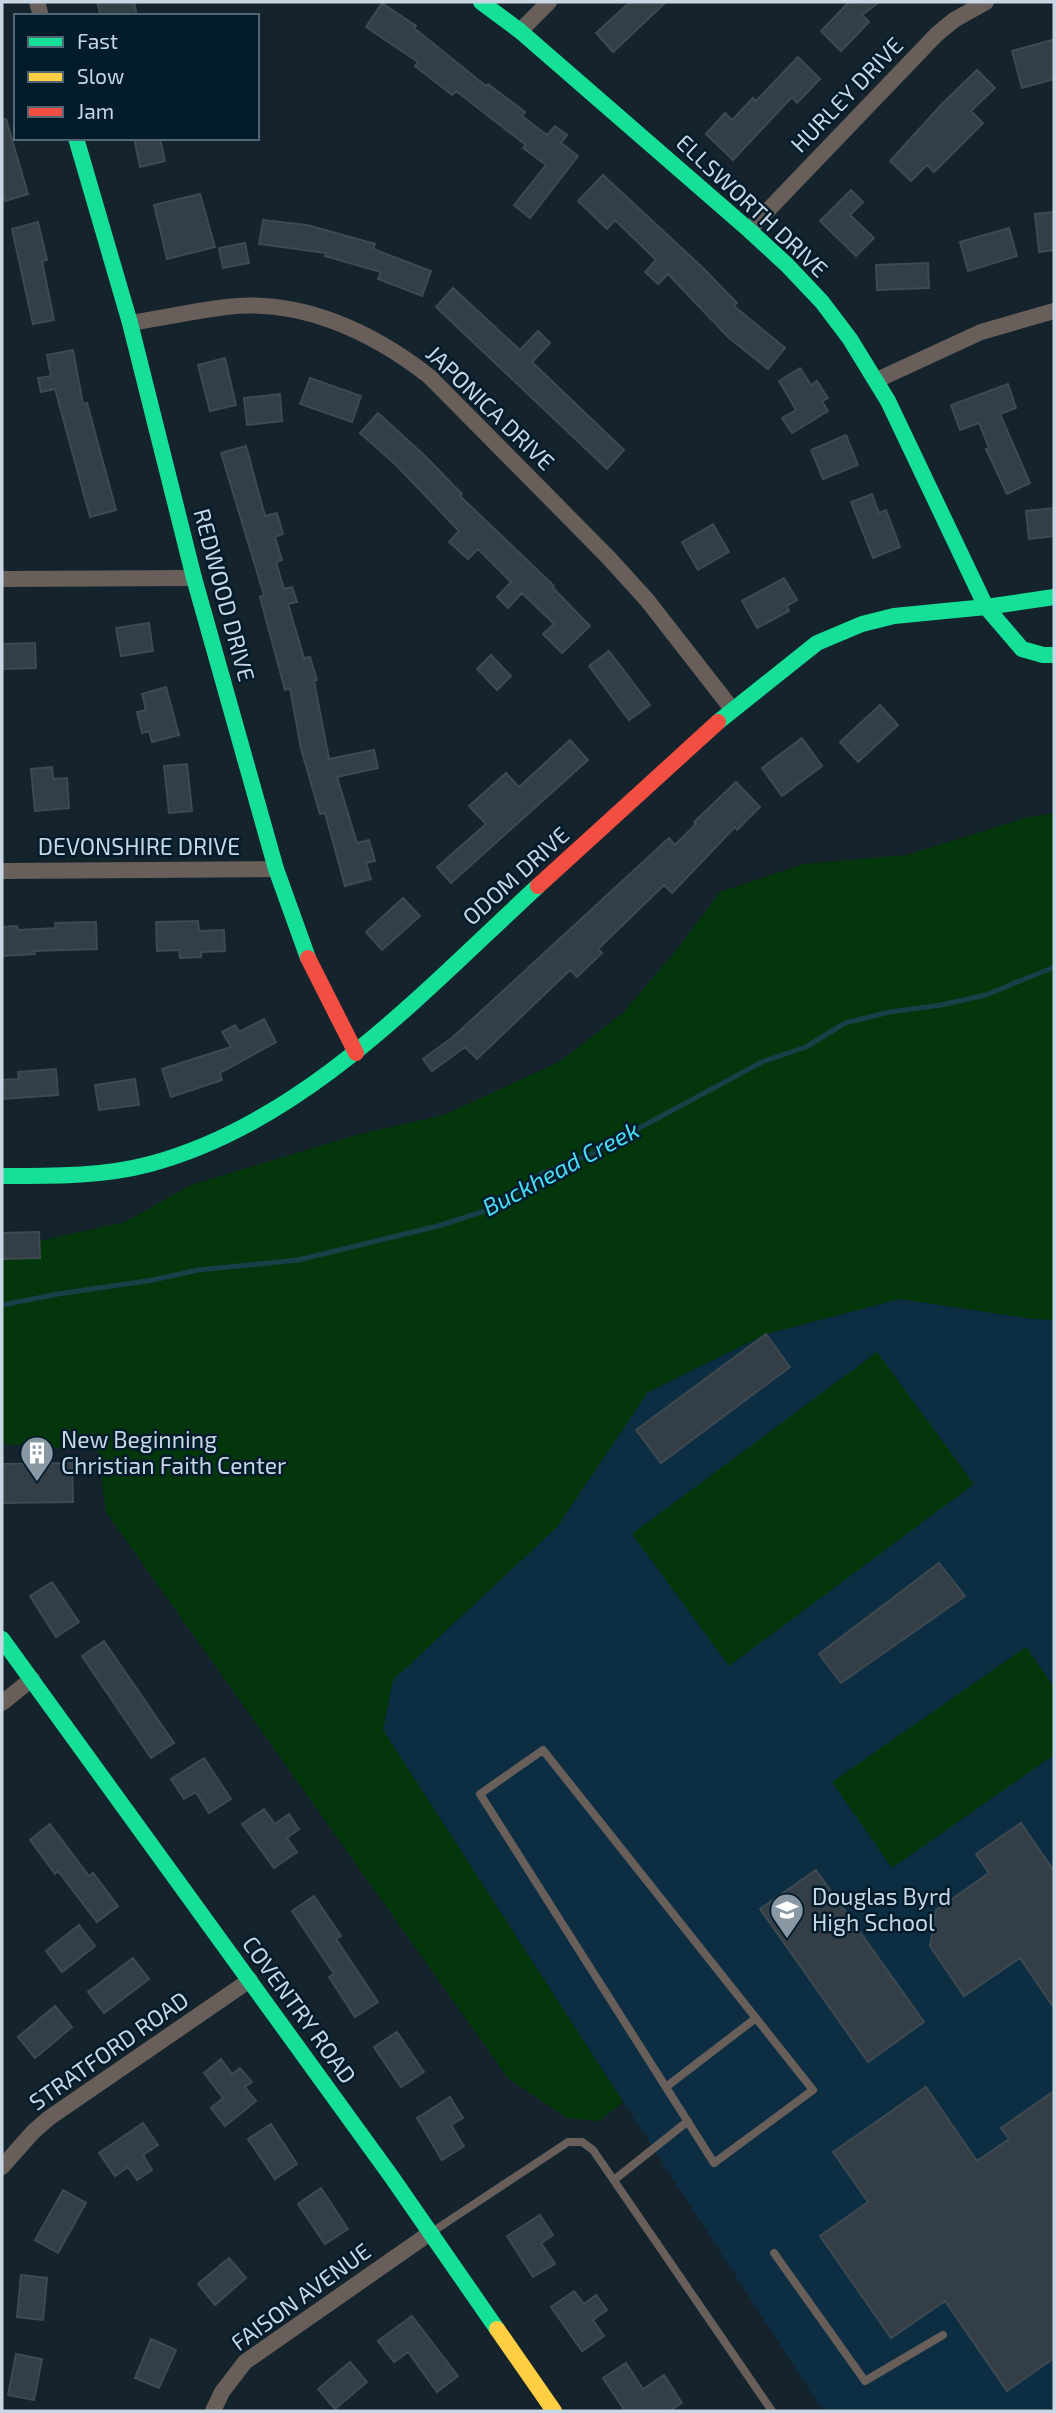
<svg xmlns="http://www.w3.org/2000/svg" width="1056" height="2413" viewBox="0 0 1056 2413" font-family="'Exo 2',sans-serif">
	<rect width="100%" height="100%" fill="#14232c"/>
	<path fill="#0d2d42" d="M900,1299L1033,1319L1054,1320V2411H823L383,1730L393,1680L557,1527L648,1392L766,1334Z"/>
	<path fill="#03360b" d="M1054,813V1320L1033,1319L900,1299L766,1334L648,1392L557,1527L393,1680L383,1730L623,2102L599,2121L567,2118L508,2078L106,1512L98,1450L2,1444V1249L125,1222L191,1185L356,1135L444,1115L559,1062L624,1012L678,948L720,892L804,864L907,855L1025,818Z
		M877,1352L974,1484L729,1666L632,1534Z
		M1026,1647L1054,1687V1755L892,1868L832,1782Z"/>
	<g fill="none" stroke-linecap="round" stroke-linejoin="round">
		<path stroke="#164149" stroke-width="5" d="M2,1305L58,1294L153,1280L198,1270L298,1260L438,1226L491,1209L543,1173L591,1154L762,1062L806,1047L845,1023L890,1012L941,1005L986,995L1054,967"/>
	</g>
	<path fill="#333e46" stroke="#3e4a52" stroke-width="2" d="M97,2H134L137,16H101Z
		M630,2H666L613,52L596,33Z
		M849,2H879L862,15L869,22L841,51L821,31Z
		M382,3L416,26L414,28L486,86L488,84L525,112L522,116L547,135L555,126L567,135L561,143L578,156L530,218L514,205L546,165L523,148L526,145L456,91L452,95L415,66L418,62L366,27Z
		M1052,40L1054,48V79L1022,88L1012,51Z
		M798,57L820,79L797,103L792,97L733,160L706,134L725,113L732,120L753,98L756,101Z
		M977,70L995,88L971,111L983,123L934,172L927,165L911,181L890,161L941,105Z
		M2,119H6L28,194L5,201L2,191Z
		M134,138H160L165,161L140,167Z
		M603,175L703,268L737,303L734,306L785,348L768,369L729,338L668,274L658,284L645,272L656,260L615,220L607,229L578,201Z
		M851,190L863,202L850,215L874,238L856,256L820,221Z
		M200,194L215,247L167,259L154,205Z
		M1054,212V250L1039,252L1035,214Z
		M263,220L307,225L375,244L373,249L431,271L422,296L378,279L381,272L325,256L326,253L259,244Z
		M38,222L47,260L42,261L54,320L33,324L12,229Z
		M1009,228L1017,256L968,271L960,242Z
		M245,243L249,263L223,268L219,248Z
		M928,263L929,288L877,290L876,265Z
		M453,288L520,350L538,331L550,343L532,362L624,450L607,469L436,307Z
		M73,350L83,404L87,403L116,510L90,517L55,389L41,392L38,378L51,376L47,355Z
		M225,358L236,405L210,411L198,365Z
		M800,368L811,385L817,381L828,398L822,401L828,411L792,433L782,418L796,410L779,381Z
		M310,378L361,396L352,422L300,404Z
		M1008,384L1016,408L1000,414L1030,483L1007,494L986,449L989,448L979,423L960,430L951,405Z
		M280,394L282,421L247,425L244,398Z
		M378,413L426,457L462,494L460,496L554,586L553,588L590,626L562,653L543,634L554,624L522,593L508,608L497,597L511,582L478,549L468,559L449,542L459,531L396,465L360,433Z
		M846,435L858,465L823,479L811,450Z
		M246,446L265,516L277,513L283,534L275,537L282,560L276,562L284,589L292,587L297,602L288,604L304,658L310,657L317,680L314,681L329,759L374,750L378,768L337,777L357,843L369,840L375,861L366,863L371,879L345,886L325,813L320,814L301,749L290,688L285,690L260,597L264,595L221,453Z
		M872,494L879,513L886,510L900,547L873,558L851,502Z
		M1054,508V536L1029,539L1026,511Z
		M713,524L729,552L698,570L682,542Z
		M784,578L797,600L787,606L789,611L757,628L742,601Z
		M149,623L153,651L121,656L116,628Z
		M35,643L36,668L2,669V644Z
		M609,651L650,705L629,720L589,666Z
		M491,655L511,676L497,690L477,669Z
		M166,687L179,735L152,742L149,731L142,733L137,712L146,710L142,694Z
		M880,705L898,725L858,762L840,742Z
		M802,738L822,766L782,796L762,768Z
		M570,740L588,760L451,883L437,867L486,824L469,806L506,773L519,787Z
		M187,764L192,811L169,813L164,766Z
		M52,767L53,779L67,778L69,808L35,811L31,769Z
		M736,782L760,807L737,830L735,827L672,893L664,885L598,949L602,953L577,977L570,970L477,1059L465,1047L432,1071L423,1059L453,1037L669,838L675,845L696,824L694,822Z
		M403,898L420,916L382,950L366,932Z
		M198,921L199,931L224,930L225,951L201,952V957L180,958L179,950L157,951L156,922Z
		M96,922L97,949L34,951L35,954L2,956V927L17,926L18,930L56,928L55,923Z
		M264,1019L276,1042L220,1073L222,1080L171,1097L162,1069L231,1047L222,1032L235,1025L239,1032Z
		M56,1069L58,1095L2,1099V1080L19,1079L18,1072Z
		M135,1079L139,1105L99,1110L95,1085Z
		M39,1232L40,1258L2,1259V1233Z
		M766,1334L790,1367L661,1463L636,1430Z
		M72,1463L73,1502L2,1503V1464Z
		M939,1563L965,1596L841,1683L819,1654Z
		M52,1582L79,1622L56,1637L30,1596Z
		M104,1641L174,1743L151,1758L82,1656Z
		M204,1758L231,1799L209,1813L196,1792L184,1799L171,1779Z
		M264,1809L275,1824L289,1814L299,1829L287,1838L297,1852L274,1868L242,1824Z
		M1021,1823L1054,1871V2008L1020,1958L964,1996L930,1946L936,1910L989,1873L976,1854Z
		M50,1824L89,1876L93,1873L118,1906L97,1922L58,1871L55,1874L30,1840Z
		M816,1870L924,2022L868,2062L760,1909Z
		M314,1896L341,1936L336,1939L378,2002L355,2017L329,1977L334,1974L292,1911Z
		M79,1925L95,1946L62,1972L46,1951Z
		M133,1958L149,1979L104,2013L88,1992Z
		M55,2006L72,2027L35,2058L18,2037Z
		M397,2032L424,2072L401,2087L374,2047Z
		M221,2059L232,2074L240,2068L252,2082L245,2087L256,2101L225,2126L211,2108L223,2098L204,2073Z
		M926,2087L977,2161L1009,2139L1001,2128L1054,2091V2358L1007,2391L945,2301L891,2338L820,2236L868,2202L833,2152Z
		M450,2097L463,2118L451,2125L464,2146L442,2160L417,2118Z
		M143,2123L158,2145L143,2155L152,2170L137,2180L128,2167L115,2176L99,2153Z
		M271,2124L297,2164L275,2179L248,2139Z
		M321,2188L348,2229L325,2244L298,2204Z
		M63,2190L86,2203L58,2253L35,2240Z
		M540,2215L553,2235L541,2243L555,2264L533,2277L507,2236Z
		M229,2258L246,2278L215,2305L198,2284Z
		M21,2275L47,2278L43,2320L17,2317Z
		M574,2291L584,2304L596,2295L607,2310L593,2320L604,2336L582,2351L551,2307Z
		M412,2316L458,2376L437,2392L408,2352L394,2362L378,2341Z
		M151,2339L176,2350L159,2388L135,2378Z
		M16,2354L42,2359L34,2400L8,2395Z
		M350,2362L367,2382L335,2409L318,2389Z
		M626,2363L643,2389L664,2375L682,2403L670,2411H625L603,2378Z"/>
	<g fill="none" stroke-linecap="round" stroke-linejoin="round">
		<path stroke="#685f5a" stroke-width="8" d="M543,1750L813,2090L714,2163L480,1794Z
			M666,2087L756,2018
			M614,2180L688,2121
			M432,2232L568,2142H582L593,2150L772,2411
			M774,2253L865,2381L943,2335"/>
		<path stroke="#685f5a" stroke-width="16" d="M37,2L41,16
			M520,31L549,2
			M749,230L937,34L954,20L986,2
			M130,323C162,318 194,311 226,307C301,298 373,332 430,377L607,556L647,600L732,709
			M877,380L981,332L1054,311
			M2,579L194,578
			M2,871L276,869
			M2,1703L32,1679
			M2,2167L33,2132L49,2118L250,1980
			M213,2411L222,2392L245,2362L430,2233"/>
		<path stroke="#16e098" stroke-width="16" d="M481,2L520,31L749,230L787,265L822,302L850,339L888,401L986,607L1022,649L1043,655H1054
			M76,138L130,323L194,578L276,869L308,958
			M718,722L817,643L862,624L894,616L986,607L1054,597
			M2,1176C51,1176 101,1177 150,1164C304,1123 424,991 538,886
			M2,1639L391,2176L497,2329"/>
		<path stroke="#ffcf43" stroke-width="16" d="M497,2329L554,2411"/>
		<path stroke="#f24e42" stroke-width="16" d="M538,886L718,722
			M308,958L356,1053"/>
	</g>
	<defs>
		<g id="building-pin" transform="scale(1.75)"><path d="M0 17L-7.5 6A9.5 9.5 0 1 1 7.5 6Z" fill="#8998a3" stroke="#021c2c"/><path d="M-4-6H4V6H1V3H-1V6H-4ZM-2.5-4.3h1.7v1.8h-1.7ZM.8-4.3h1.7v1.8H.8ZM-2.5-1h1.7V.8h-1.7ZM.8-1h1.7V.8H.8Z" fill="#fff"/></g>
		<g id="school-pin" transform="scale(1.75)"><path d="M0 17L-7.5 6A9.5 9.5 0 1 1 7.5 6Z" fill="#8998a3" stroke="#021c2c"/><path d="M0-5L7-2L0 1L-7-2ZM-4 1L0 2.5L4 1V4Q0 6-4 4Z" fill="#fff"/></g>
	</defs>
	<g fill-rule="evenodd">
		<use href="#building-pin" x="37" y="1453"/>
		<use href="#school-pin" x="787" y="1910"/>
	</g>
	<g text-anchor="middle" stroke-width="5" stroke-linejoin="round" paint-order="stroke">
		<g font-size="23" fill="#c8d7e3" stroke="#021c2c">
			<text transform="translate(847 95) rotate(-46)" y="8">HURLEY DRIVE</text>
			<text transform="translate(752 206) rotate(43)" y="8">ELLSWORTH DRIVE</text>
			<text transform="translate(490 408) rotate(44)" y="8">JAPONICA DRIVE</text>
			<text transform="translate(224 595) rotate(75)" y="8">REDWOOD DRIVE</text>
			<text x="139" y="855">DEVONSHIRE DRIVE</text>
			<text transform="translate(516 876) rotate(-42)" y="8">ODOM DRIVE</text>
			<text transform="translate(299 2010) rotate(54)" y="8">COVENTRY ROAD</text>
			<text transform="translate(109 2051) rotate(-35)" y="8">STRATFORD ROAD</text>
			<text transform="translate(301 2297) rotate(-36)" y="8">FAISON AVENUE</text>
		</g>
		<g font-size="23" fill="#c8d7e3" stroke="#021c2c" text-anchor="start">
			<text x="61" y="1448">New Beginning<tspan x="61" dy="26">Christian Faith Center</tspan></text>
			<text x="812" y="1905">Douglas Byrd<tspan x="812" dy="26">High School</tspan></text>
		</g>
		<g font-size="24" font-style="italic" fill="#48ddf4" stroke="#021c2c">
			<text transform="translate(561 1169) rotate(-28)" y="8">Buckhead Creek</text>
		</g>
	</g>
	<rect width="1056" height="2413" fill="none" stroke="#c8d7e3" stroke-width="7"/>
	<rect x="14" y="14" width="245" height="126" fill="#021c2c" stroke="#516775" stroke-width="2"/>
	<rect x="28" y="37" width="35" height="10" fill="#16e098" stroke="#516775" stroke-width="2"/>
	<text x="77" y="49" font-size="21" fill="#c8d7e3">Fast</text>
	<rect x="28" y="72" width="35" height="10" fill="#ffcf43" stroke="#516775" stroke-width="2"/>
	<text x="77" y="84" font-size="21" fill="#c8d7e3">Slow</text>
	<rect x="28" y="107" width="35" height="10" fill="#f24e42" stroke="#516775" stroke-width="2"/>
	<text x="77" y="119" font-size="21" fill="#c8d7e3">Jam</text>
</svg>
